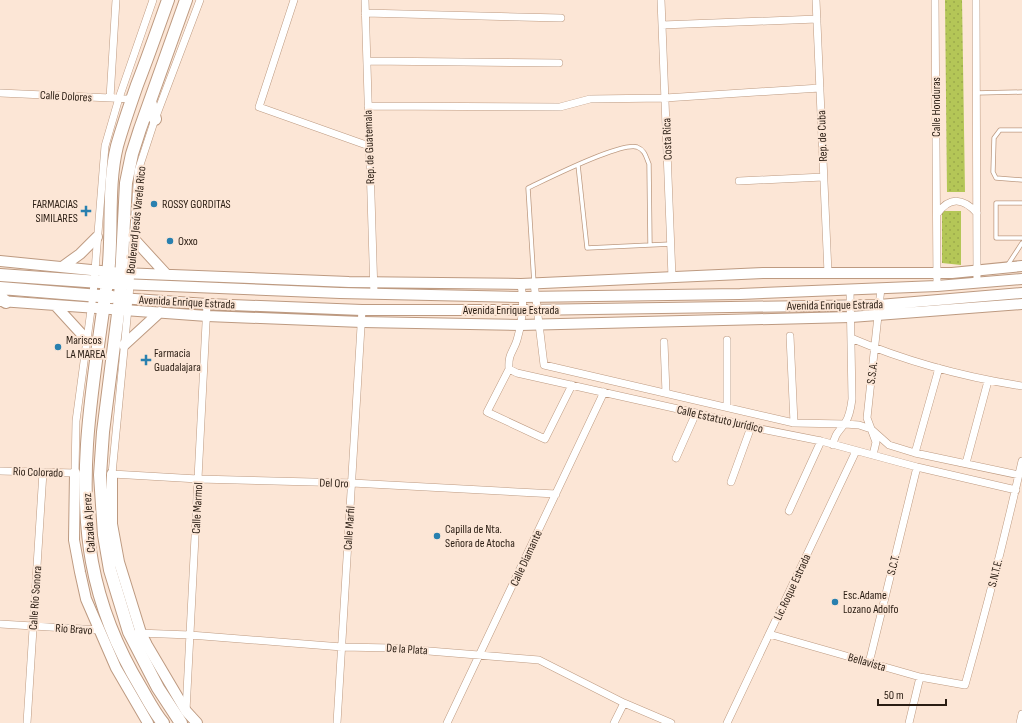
<svg xmlns="http://www.w3.org/2000/svg" width="1022" height="723" viewBox="0 0 1022 723" font-family="'Sofia Sans Condensed',sans-serif">
	<defs>
		<pattern id="park-dots" width="8" height="8" patternUnits="userSpaceOnUse"><rect width="8" height="8" fill="#b4c657"/><path d="M2 2h.1M6 6h.1" fill="none" stroke="#9baa4b" stroke-width="1.8" stroke-linecap="round"/></pattern>
	</defs>
	<rect width="100%" height="100%" fill="#fce6d6"/>
	<path fill="url(#park-dots)" d="M945,0H962L965,192H947Z
		M942,211H961V265L942,263Z"/>
	<g fill="none" stroke-linecap="round" stroke-linejoin="round">
		<g stroke="#bd9a81" stroke-width="5">
			<path id="lane" d="M976,93L1022,92
				M1022,130H1000L994,138L993,172L996,178L1022,180
				M578,165L587,248L671,244
				M1022,203H996V238H1022
				M1007,266L1022,243
				M534,283L528,188C547,179 620,142 637,147C645,150 646,157 649,164L650,245"/>
		</g>
		<g stroke="#bd9a81" stroke-width="8">
			<path id="street" d="M200,0L155,119L138,171L129,298L112,474L198,479L352,483L556,494
				M294,0L259,107L369,146
				M365,0L374,294
				M661,0L672,277
				M816,0L828,273
				M935,0L937,286
				M976,0L977,283
				M365,13L561,18
				M662,25L817,19
				M367,61L559,63
				M0,93L133,99
				M110,98L116,0
				M368,106L560,107L590,99L665,98L820,88
				M739,181L823,177
				M937,214C950,196 963,198 977,213
				M534,283L544,365L794,423L845,424L859,425L871,429L889,445L915,453L1019,475
				M521,284C524,302 522,323 517,340C513,353 508,353 509,369L517,373L696,413L751,427L821,441L917,467L1016,490
				M790,336L794,423
				M851,338C905,361 964,377 1022,386
				M727,340V407
				M664,342L666,393
				M509,369L487,412L545,439L572,385
				M833,445C835,433 839,432 845,423C850,416 851,407 852,399L850,290
				M915,453L939,368
				M873,455L876,442L867,418L881,288
				M676,458L696,413
				M966,463L988,381
				M0,471L75,473L76,421L93,295L105,146L119,98L153,0
				M731,482L751,427
				M789,511L821,441
				M0,624L99,630
				M138,633L190,635L342,647L392,648L539,660L624,703L671,723
				M769,634L920,677L965,685C986,611 1005,536 1022,461
				M869,663L917,467
				M186,711L207,304
				M27,723L43,472
				M337,723L362,310
				M447,723L604,392
				M614,723L624,703
				M727,723L856,451
				M909,723L920,677
				M1020,723L1022,714"/>
		</g>
		<g stroke="#bd9a81" stroke-width="12">
			<path id="secondary" d="M133,238L166,274
				M0,261L121,273L349,282L521,284L763,273H952L1022,266
				M62,267L80,254L97,237
				M121,284L340,293L523,297L740,294L937,286L1022,279
				M120,298L207,304L362,310H525L879,305L1022,293
				M0,301L207,316L362,322L520,325L851,317L1022,304
				M55,305L87,340
				M124,345L160,312
				M75,473L74,540L80,572L86,599L116,668L148,723
				M112,474V524L119,562L141,633L147,645L186,711L197,723"/>
		</g>
		<g stroke="#bd9a81" stroke-width="14">
			<path id="primary" d="M150,101L155,119
				M0,275L114,283
				M0,288L112,297
				M0,297L6,302
				M163,723C154,712 148,700 141,688C118,650 100,606 92,562C75,468 96,368 108,274C113,232 107,187 117,146C123,125 130,105 137,85C148,57 158,28 168,0
				M181,723L158,688L129,632L110,570L104,535L100,475L103,432L120,298L126,183L132,154L140,129L186,0"/>
		</g>
		<use href="#lane" stroke="#fff" stroke-width="3.5"/>
		<use href="#street" stroke="#fff" stroke-width="7"/>
		<use href="#secondary" stroke="#fff" stroke-width="10"/>
		<use href="#primary" stroke="#fff" stroke-width="12"/>
	</g>
	<g fill="#2980af" stroke="#fce6d6" stroke-width="1.5">
		<circle cx="154" cy="204" r="4"/>
		<path d="M84 205h4v4h4v4h-4v4h-4v-4h-4v-4h4z"/>
		<circle cx="170" cy="241" r="4"/>
		<circle cx="58" cy="347" r="4"/>
		<path d="M144 354h4v4h4v4h-4v4h-4v-4h-4v-4h4z"/>
		<circle cx="437" cy="536" r="4"/>
		<circle cx="835" cy="602" r="4"/>
	</g>
	<g text-anchor="middle" stroke-width="4" stroke-linejoin="round" paint-order="stroke">
		<g font-size="12" fill="#2a1d13" stroke="#fce6d6">
			<text transform="translate(66 96) rotate(3)" y="4">Calle Dolores</text>
			<text transform="translate(936 107) rotate(-90)" y="4">Calle Honduras</text>
			<text transform="translate(822 136) rotate(-92)" y="4">Rep. de Cuba</text>
			<text transform="translate(667 139) rotate(-92)" y="4">Costa Rica</text>
			<text transform="translate(369 147) rotate(-92)" y="4">Rep. de Guatemala</text>
			<text transform="translate(136 220) rotate(-84)" y="4">Boulevard Jesús Varela Rico</text>
			<text transform="translate(187 302) rotate(3)" y="4">Avenida Enrique Estrada</text>
			<text transform="translate(835 305) rotate(-1)" y="4">Avenida Enrique Estrada</text>
			<text x="511" y="314">Avenida Enrique Estrada</text>
			<text transform="translate(872 373) rotate(-83)" y="4">S.S.A.</text>
			<text transform="translate(720 419) rotate(13)" y="4">Calle Estatuto Jurídico</text>
			<text transform="translate(38 472) rotate(2)" y="4">Rio Colorado</text>
			<text transform="translate(334 483) rotate(2)" y="4">Del Oro</text>
			<text transform="translate(197 508) rotate(-87)" y="4">Calle Marmol</text>
			<text transform="translate(89 523) rotate(-94)" y="4">Calzada A Jerez</text>
			<text transform="translate(349 528) rotate(-86)" y="4">Calle Marfil</text>
			<text transform="translate(526 558) rotate(-65)" y="4">Calle Diamante</text>
			<text transform="translate(893 565) rotate(-76)" y="4">S.C.T.</text>
			<text transform="translate(995 573) rotate(-76)" y="4">S.N.T.E.</text>
			<text transform="translate(792 587) rotate(-65)" y="4">Lic.Roque Estrada</text>
			<text transform="translate(35 598) rotate(-86)" y="4">Calle Río Sonora</text>
			<text transform="translate(74 629) rotate(4)" y="4">Rio Bravo</text>
			<text transform="translate(407 649) rotate(4)" y="4">De la Plata</text>
			<text transform="translate(867 662) rotate(16)" y="4">Bellavista</text>
		</g>
		<g font-size="12" fill="#2a1d13" stroke="#fce6d6" text-anchor="start">
			<text x="78" y="208" text-anchor="end">FARMACIAS<tspan x="78" dy="14">SIMILARES</tspan></text>
			<text x="162" y="208">ROSSY GORDITAS</text>
			<text x="178" y="245">Oxxo</text>
			<text x="66" y="344">Mariscos<tspan x="66" dy="14">LA MAREA</tspan></text>
			<text x="154" y="357">Farmacia<tspan x="154" dy="14">Guadalajara</tspan></text>
			<text x="445" y="533">Capilla de Nta.<tspan x="445" dy="14">Señora de Atocha</tspan></text>
			<text x="843" y="599">Esc.Adame<tspan x="843" dy="14">Lozano Adolfo</tspan></text>
		</g>
	</g>
	<path d="M878 699v6h68v-6" fill="none" stroke="#2a1d13" stroke-width="2"/>
	<text x="884" y="699" font-size="12" fill="#2a1d13" stroke="#fce6d6" stroke-width="3" paint-order="stroke">50 m</text>
</svg>
